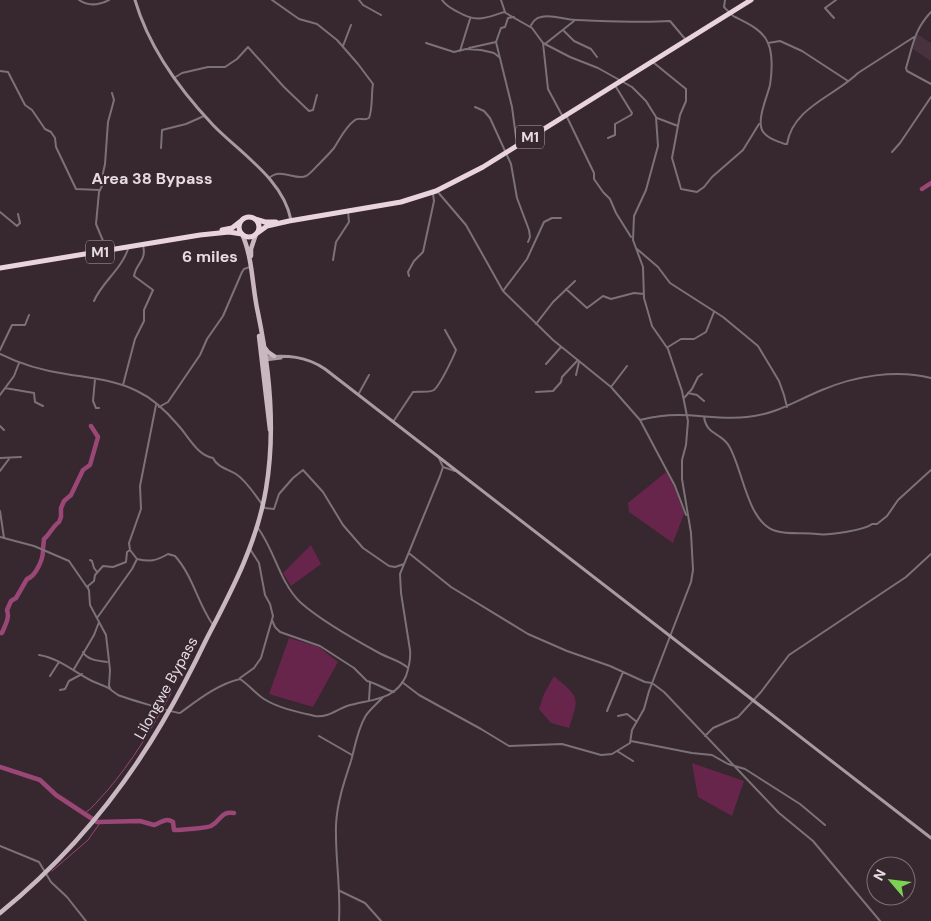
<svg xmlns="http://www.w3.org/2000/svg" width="931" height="921" viewBox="0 0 931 921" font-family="'DM Sans',sans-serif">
	<rect width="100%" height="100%" fill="#37272f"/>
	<path fill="#48323d" d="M917,34L931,43V61L913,49L914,38Z"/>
	<path fill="#67254c" d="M666,472L675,489L684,514L673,543L629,512L628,503Z
		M311,545L321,564L291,586L283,573Z
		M289,638L319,647L338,662L313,707L269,694Z
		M554,676C579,698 580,695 569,728L551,723L539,709L544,694Z
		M692,763L744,781L732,816L698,797Z"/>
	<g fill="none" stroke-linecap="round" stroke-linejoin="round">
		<path stroke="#9a4676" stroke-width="1" d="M85,813C93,808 99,799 106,792C132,762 153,727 171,693
			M52,871L88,840L100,823"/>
		<path stroke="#9a4676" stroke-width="4.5" d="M922,189L931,183
			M43,549L44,539C50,534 53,526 59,522L61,517V508L64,501L71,495L83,470L90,465L98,437L91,426
			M0,633H2C5,625 10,618 7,610L11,601L16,598L27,579C36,576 43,559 43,551
			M0,767L40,780L56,795L97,822L140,821L154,825C161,823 165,817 173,822L174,830C181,830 206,828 211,826C222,820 220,811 234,813"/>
		<path stroke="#7b7276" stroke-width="2" d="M79,0C89,7 99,5 109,0
			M359,0L363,5L381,15
			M442,0C447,7 451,8 458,12C477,23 485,18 504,12L532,28L543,43L548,89L563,117
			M501,0L505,12
			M725,0L724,7C727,10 731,15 735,17C747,23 763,30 768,43C773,54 772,73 770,85C767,97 757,119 762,130C766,138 777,141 785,144H787C793,107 835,96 858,73L914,37
			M931,12C914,30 913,45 906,68L907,71L931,84
			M514,17L508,18L505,27L501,28L496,42L512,107L516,137L519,144
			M834,18L825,8L836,0
			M530,27C533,22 535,18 541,17C553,14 564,20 576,20C607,21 639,23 670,21L686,40
			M564,31L574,41L591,49L597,57
			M426,43L454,52L466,49L481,50L494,53L499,57
			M768,43L780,41L802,51L848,81
			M545,44L574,21
			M343,46L351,25
			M469,48L496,42
			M460,51L470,19
			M654,63L686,89V101L680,115L672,158L681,189L697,192L704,187L712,177L743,150L759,124
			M0,71L8,72L25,105L32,110L45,129L51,132L55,138L56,147L76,189L100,190
			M174,78L182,73L208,67H225L237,59L248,47L284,87L309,111L313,110L317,95
			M475,107L484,111L490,118L511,164L517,198L529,230L530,237L528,242
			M566,115L594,173V179L603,192L610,199L616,213L631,237
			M657,118L678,126
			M608,138L615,135V124L631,115L632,113L616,87
			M161,148L162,130L186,124L204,116
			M892,152L900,143L931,97
			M269,178C281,167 295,181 306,176C310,174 314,169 318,165C323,160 329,154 334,148C340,139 345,127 355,120C359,117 364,121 369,118C373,108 371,95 373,84L358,64L337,40L317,24L299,19L272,0
			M437,191L466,225L503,291L553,340L611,387L640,420L675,486L686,515
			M0,212L17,226L20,223L18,214
			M106,248L96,224L99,192L102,186L103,173L105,164L108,122L114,100L112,93
			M637,249L658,267L670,283L723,317L758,346L779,381L784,395L787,407
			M333,260L336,242L349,222L348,211
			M409,276L408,272L414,261L423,252L434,201L433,194
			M566,289L587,308L603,296L611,299L634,293L644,294
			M503,291L527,259L544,222L552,218H561
			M94,301C102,282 121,270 128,249
			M536,324L553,302L575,281
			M668,347L681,339H694L706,332L714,312
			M0,350L12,325H25L29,315
			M0,354C20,364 44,371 66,374C90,378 115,380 137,391C152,398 167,412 178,425C189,437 197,455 213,458C217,467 228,469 236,474C248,482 256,497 265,508L274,509L279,494L293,478L303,470L323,492L343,525L363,548L389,566L395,567L404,564
			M546,364L561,347
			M576,375L579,362
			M95,379L93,401L96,408H99
			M123,385L135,339L144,321V310L153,290L134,276C136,263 147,261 143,245
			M611,387L627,366
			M5,388L34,393L35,402L43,406
			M536,392L553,391L561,382L562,377L578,360
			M688,393L697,395L704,401
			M0,395L14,376L19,363
			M358,395L369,375
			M684,398L692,389L698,377L702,374
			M156,405L140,486L141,509L129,543L130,550L137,559C150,562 156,561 168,554L175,556C193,576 198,604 213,625
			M159,407L168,402L200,355L207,339L223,316L242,272L244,269L250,267
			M704,417C707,436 721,432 729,446C743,469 747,523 776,531C790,535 803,532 817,534C827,536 865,530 872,524H877L887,516L898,500L931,470
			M640,420C652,417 665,415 678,415C701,415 724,420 747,417C777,414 795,401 822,390C855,376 896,369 931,378
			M393,422L413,392C419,391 429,393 434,390C440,385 453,358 456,350L445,330
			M0,426L4,430
			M0,458L21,457
			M443,467L455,471
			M0,471L9,459
			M0,511L4,538
			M258,528C275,551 279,581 300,602C320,620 357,641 381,654C391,659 401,661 408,668
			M0,537L34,546L69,561L89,590L90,605L106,635L110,670L109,686L111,690L118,695C125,698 175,713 180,713C198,700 218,684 240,679C249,685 255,693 264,699C278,708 298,712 315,716C327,718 336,710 347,706C370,699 395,701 406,676C409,667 411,659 410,650L401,593L400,574L440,476L443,467L439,458
			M410,554L451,587L528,634L567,651L610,666L645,682L652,683L664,692L779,813L813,841L880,921
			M90,560L92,561L94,568L97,572
			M88,588V586L94,581L95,575L103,566L113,567L126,562L127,552L130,550
			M97,618L132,569L137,559
			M272,620L275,627L280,632L320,646L354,668L367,681C376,683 384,689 394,692
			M83,652C87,660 99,661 107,662
			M39,655C59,658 74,672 92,681C98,684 104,685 110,689
			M74,669L94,635L99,622
			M50,676L59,662
			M240,678L254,668L261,658L273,616L270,604L265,595L259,563L250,549
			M402,682L419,695L481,729L509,746L562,744L601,755L612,754L630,743L632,730L644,709L649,691L691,582L693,570L691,533L682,479V460L686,445L688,421L682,391L668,349L652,326L644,298L643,267L633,240L634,216L646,190L658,146L656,117L646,101L632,87L598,68L570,57L543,43
			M60,690L65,689L69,681L82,674
			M369,700L370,683
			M607,711L623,672
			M618,716L627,714L637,722
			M319,736L352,755
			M705,736L713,728L738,717L761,692L789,655L906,577L931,554
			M631,741L692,753L712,755L728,764L745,769L800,804L825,825
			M617,751L633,761
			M0,846L39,862L51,882L67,897L86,921
			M340,891L365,903L381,921
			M339,921C341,889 335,857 336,825C337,803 344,782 351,761C355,747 357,731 365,717C369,710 377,704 383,697"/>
		<path stroke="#a79aa0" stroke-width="3" d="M135,0C149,48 179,89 213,125C240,153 283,179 291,220
			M265,357C287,355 306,356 325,369L931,838
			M265,360L281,358"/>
		<path stroke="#cab8c1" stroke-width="4.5" d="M251,256V249L256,234
			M259,336L270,430
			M265,348L268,352L274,356
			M0,913C65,860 120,795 162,723C178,696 193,667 207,638C232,590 257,543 266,489C276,430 270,371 258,313C252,287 253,258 242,234"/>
		<path stroke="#e9d4de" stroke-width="5" d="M239 227a10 10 0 1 1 20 0a10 10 0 1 1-20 0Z
			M255,219L265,222H276
			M222,230L232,228L241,221
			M256,234L267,226L289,221L401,202L436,191L483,167L751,0
			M0,268L200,235L229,232L242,234"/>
	</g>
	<g text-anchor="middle" stroke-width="4" stroke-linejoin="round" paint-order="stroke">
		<g fill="#37272f" stroke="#b2a5ab" stroke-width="1">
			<rect x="516" y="125.5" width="28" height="23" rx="4"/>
			<rect x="86" y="240.5" width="28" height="23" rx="4"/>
		</g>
		<g font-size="14" font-weight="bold" fill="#e6dbe0">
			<text x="530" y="142">M1</text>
			<text x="100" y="257">M1</text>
		</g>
		<g font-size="15" fill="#e6dbe0" stroke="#37272f">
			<text transform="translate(166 688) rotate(-61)" y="5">Lilongwe Bypass</text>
		</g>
		<g font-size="16" font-weight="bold" fill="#e6dbe0" stroke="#37272f">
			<text x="152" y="184">Area 38 Bypass</text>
			<text x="210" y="262">6 miles</text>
		</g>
	</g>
	<g transform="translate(891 881) rotate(298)"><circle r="24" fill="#37272f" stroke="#7d6f76"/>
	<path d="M0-4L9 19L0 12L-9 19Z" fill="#7cd155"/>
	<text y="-8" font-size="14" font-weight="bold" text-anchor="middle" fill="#e6dbe0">N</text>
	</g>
</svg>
